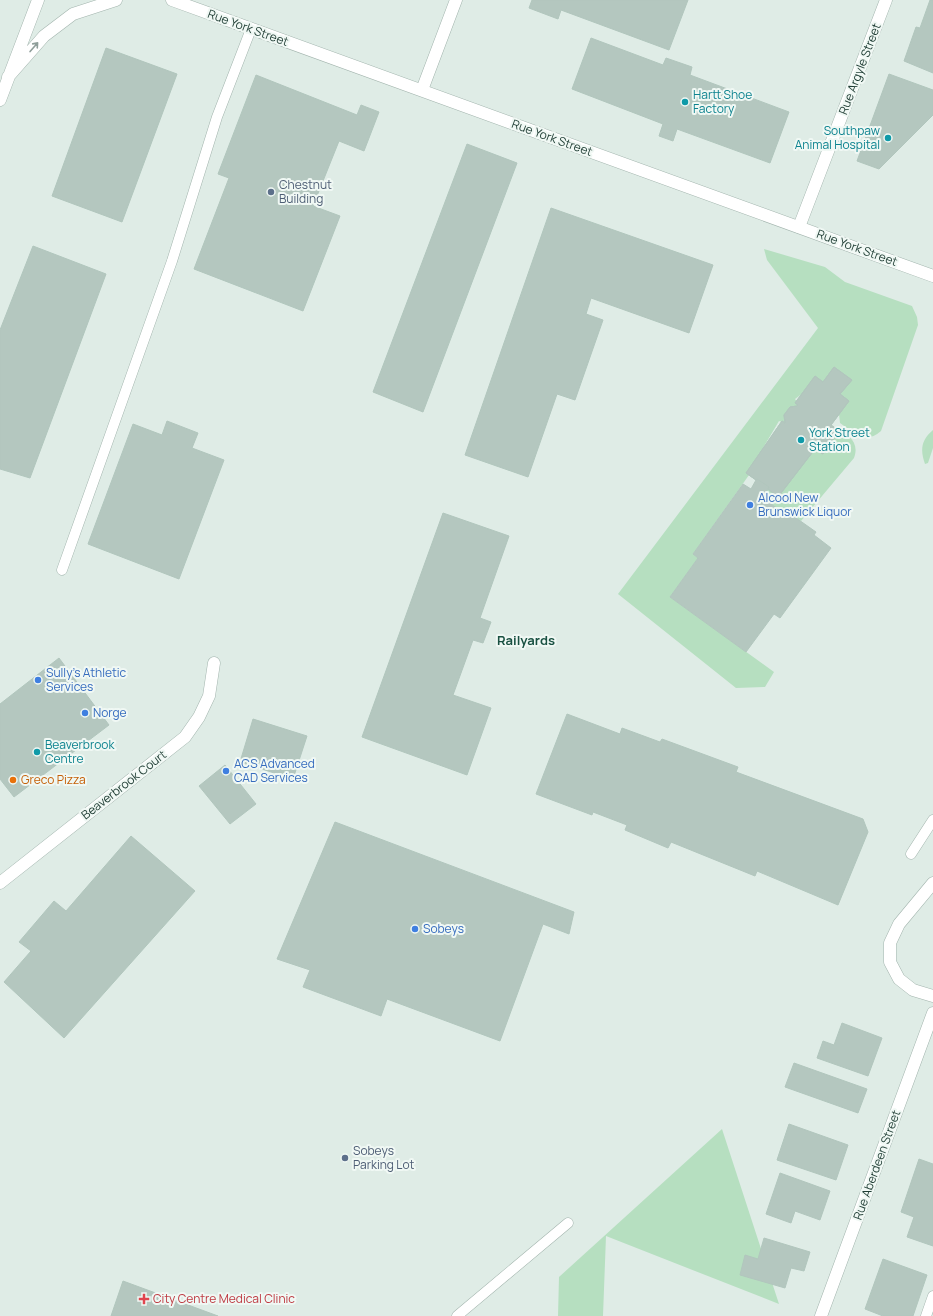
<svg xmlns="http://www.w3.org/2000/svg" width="933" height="1316" viewBox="0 0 933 1316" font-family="Manrope,sans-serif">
	<rect width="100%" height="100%" fill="#dfece6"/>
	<path fill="#b6dfc0" d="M764,249L825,267L845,282L912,306L917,317L918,325L881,431C865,445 854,433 840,423L839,414L849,401L840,394L851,379L834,367L823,382L815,376L803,393L795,399L800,406L790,407L784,415L787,424L779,421L763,448V449L746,473L749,475L693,554L698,558L670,597L774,672L765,687L736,688L618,594L818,328L767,260Z
		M837,427C848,435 860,442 854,458L801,521L789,513L787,516L762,497L768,489L778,496L830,428Z
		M933,430V448L928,463L925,464C920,450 921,440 933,430Z
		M722,1129L779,1304L606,1236L603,1316H558L559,1277Z"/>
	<path fill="#b4c7bf" stroke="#b1c6bd" d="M532,0H688L669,50L561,10L558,19L529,8Z
		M930,0H933V73L904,61L916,27L920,28Z
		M591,38L663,65L666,58L692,67L690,75L789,112L770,163L677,129L673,141L659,136L663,124L572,89Z
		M106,48L177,74L122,222L52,196Z
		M889,74L933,90V115L879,169L857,161Z
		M256,75L357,115L361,105L379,112L364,151L339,141L313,206L340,216L303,311L194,269L229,178L218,174Z
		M467,144L517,163L423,412L373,392Z
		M551,208L713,265L689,333L591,298L586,314L603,320L575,400L557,394L528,477L465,455Z
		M33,246L106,274L30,478L0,469V330Z
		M834,367L852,380L840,394L849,401L831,425L839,431L823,454L815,449L778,497L768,489L762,497L787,516L789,513L816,532L814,535L831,548L780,618L774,614L746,652L670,597L698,558L693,554L743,484L751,489L756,480L746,473L782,421L785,423L784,415L790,407L797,406L798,405L795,403L815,376L823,382Z
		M834,367L852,380L840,394L849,401L831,425L839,431L823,454L815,449L778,497L768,489L769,487L757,479L756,480L746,473L782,421L785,423L784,415L790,407L797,406L798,405L795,403L815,376L823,382Z
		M167,421L198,433L192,448L224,460L179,579L88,544L133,424L162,435Z
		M443,513L509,536L480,618L491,622L483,643L473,640L453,695L491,708L467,775L362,737Z
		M59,658L109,725L14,797L0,779V704Z
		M567,714L620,734L622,728L660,742L662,739L738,767L736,772L863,819L868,832L838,905L757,871L755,876L671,842L668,848L625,830L627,825L593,812L592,815L536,794Z
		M253,719L307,736L293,779L240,762Z
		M225,765L256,804L230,824L199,786Z
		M335,822L574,912L569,934L543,924L500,1041L387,999L381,1016L303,987L310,970L277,959Z
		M131,836L195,891L64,1038L4,982L31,951L19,942L54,901L66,911Z
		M842,1023L882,1038L868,1076L817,1058L823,1041L834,1045Z
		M794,1063L867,1089L858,1113L785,1087Z
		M789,1124L848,1145L836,1180L777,1160Z
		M919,1159L933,1164V1246L907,1237L914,1217L901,1212Z
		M780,1173L830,1191L820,1220L795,1211L791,1223L766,1214Z
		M764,1238L810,1252L804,1271L791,1268L785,1288L740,1275L745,1255L758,1259Z
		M883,1259L927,1275L913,1316H883L865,1309Z
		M123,1281L218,1316H111Z"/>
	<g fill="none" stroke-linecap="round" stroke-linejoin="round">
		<g stroke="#a2b4ad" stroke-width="11">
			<path id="service" d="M62,570L172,261L217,117L251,29
				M911,854L933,820
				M457,1316L568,1223
				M926,1316L933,1296"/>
		</g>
		<g stroke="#a2b4ad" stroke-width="13">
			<path id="minor" d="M422,90L456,0
				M799,227L886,0
				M0,883L185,737L199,717L209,696L214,663
				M933,883L899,924L890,943V962L899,979L913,990L933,996
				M821,1316L933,1013"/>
		</g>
		<g stroke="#a2b4ad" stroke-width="13">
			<path id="tertiary" d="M172,0L933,276
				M8,77L44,36L73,14L116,0
				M0,100L38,0"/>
		</g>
		<use href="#service" stroke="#fff" stroke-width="10"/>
		<use href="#minor" stroke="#fff" stroke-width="12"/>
		<use href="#tertiary" stroke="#fff" stroke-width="12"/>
	</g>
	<defs><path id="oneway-shaft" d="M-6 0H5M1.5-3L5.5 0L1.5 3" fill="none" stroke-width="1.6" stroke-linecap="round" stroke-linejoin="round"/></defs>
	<use stroke="#8f9e9a" href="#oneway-shaft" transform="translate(34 47) rotate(-49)"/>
	<g fill="#0f9aa8" stroke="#f0f8f4" stroke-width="1.5">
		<circle cx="685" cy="102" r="4"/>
		<circle cx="888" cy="138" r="4"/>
		<circle cx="801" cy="440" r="4"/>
		<circle cx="37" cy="752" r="4"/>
	</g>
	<g fill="#5c6f8a" stroke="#f0f8f4" stroke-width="1.5">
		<circle cx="271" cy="192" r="4"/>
		<circle cx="345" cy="1158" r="4"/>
	</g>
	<g fill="#3f7fe0" stroke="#f0f8f4" stroke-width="1.5">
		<circle cx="750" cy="505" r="4"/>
		<circle cx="38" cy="680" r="4"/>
		<circle cx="85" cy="713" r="4"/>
		<circle cx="226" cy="771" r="4"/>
		<circle cx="415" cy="929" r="4"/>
	</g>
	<circle fill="#e8710a" stroke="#f0f8f4" stroke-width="1.5" cx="13" cy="780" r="4"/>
	<path fill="#e0444e" stroke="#f0f8f4" stroke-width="1.5" d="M142 1293h4v4h4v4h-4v4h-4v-4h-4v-4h4z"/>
	<g text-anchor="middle" stroke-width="4" stroke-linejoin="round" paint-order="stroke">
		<g font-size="12" fill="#1f3d34" stroke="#f0f8f4">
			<text transform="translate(248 28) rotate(20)" y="4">Rue York Street</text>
			<text transform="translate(860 69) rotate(-69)" y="4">Rue Argyle Street</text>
			<text transform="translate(552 138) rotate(20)" y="4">Rue York Street</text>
			<text transform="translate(857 248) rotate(20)" y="4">Rue York Street</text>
			<text transform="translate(124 785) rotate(-38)" y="4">Beaverbrook Court</text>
			<text transform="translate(877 1165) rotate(-70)" y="4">Rue Aberdeen Street</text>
		</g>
		<g font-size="12" fill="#0d838f" stroke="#f0f8f4" text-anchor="start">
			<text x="693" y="99">Hartt Shoe<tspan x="693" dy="14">Factory</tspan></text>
			<text x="880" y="135" text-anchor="end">Southpaw<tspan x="880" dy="14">Animal Hospital</tspan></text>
			<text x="809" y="437">York Street<tspan x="809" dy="14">Station</tspan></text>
			<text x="45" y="749">Beaverbrook<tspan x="45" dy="14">Centre</tspan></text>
		</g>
		<g font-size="12" fill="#4e5e75" stroke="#f0f8f4" text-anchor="start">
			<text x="279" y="189">Chestnut<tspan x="279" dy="14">Building</tspan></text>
			<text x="353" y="1155">Sobeys<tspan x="353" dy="14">Parking Lot</tspan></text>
		</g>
		<g font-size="12" fill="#366cbe" stroke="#f0f8f4" text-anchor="start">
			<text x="758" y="502">Alcool New<tspan x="758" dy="14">Brunswick Liquor</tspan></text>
			<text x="46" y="677">Sully's Athletic<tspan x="46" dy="14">Services</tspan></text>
			<text x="93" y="717">Norge</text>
			<text x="234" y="768">ACS Advanced<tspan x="234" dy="14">CAD Services</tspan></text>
			<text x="423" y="933">Sobeys</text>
		</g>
		<g font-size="12" fill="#c56008" stroke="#f0f8f4" text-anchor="start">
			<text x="21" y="784">Greco Pizza</text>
		</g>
		<g font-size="12" fill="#be3a42" stroke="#f0f8f4" text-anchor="start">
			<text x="153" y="1303">City Centre Medical Clinic</text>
		</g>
		<g font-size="13" font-weight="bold" fill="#195142" stroke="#f0f8f4">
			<text x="526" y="645">Railyards</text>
		</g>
	</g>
</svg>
